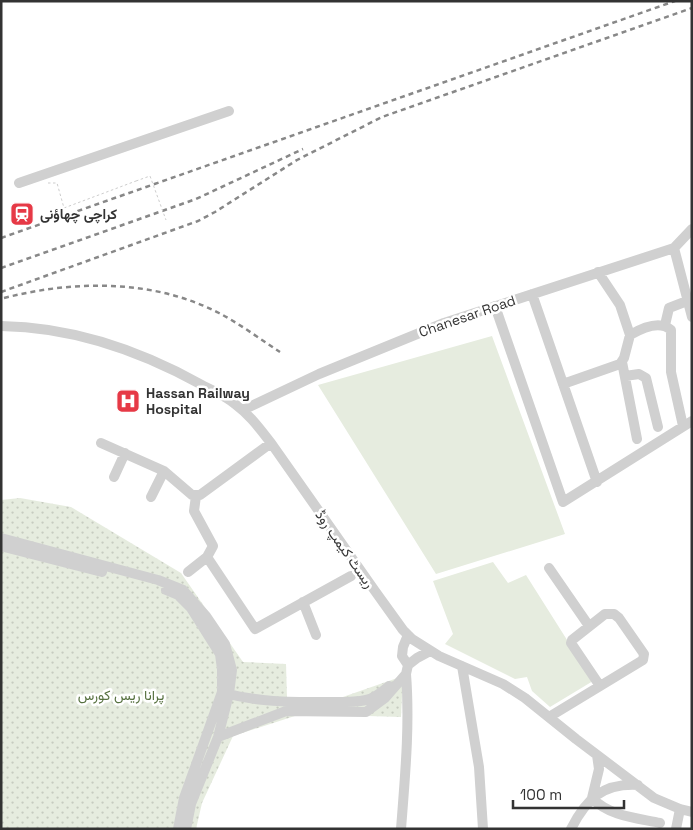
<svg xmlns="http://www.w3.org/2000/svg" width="693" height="830" viewBox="0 0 693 830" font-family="'Space Grotesk',Vazirmatn,sans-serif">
	<defs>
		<pattern id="park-dots" width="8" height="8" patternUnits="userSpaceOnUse" patternTransform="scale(1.25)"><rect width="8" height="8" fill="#e6ecdf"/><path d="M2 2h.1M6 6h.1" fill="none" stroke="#c6cbc0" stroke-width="1.8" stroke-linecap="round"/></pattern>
	</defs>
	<rect width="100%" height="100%" fill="#fff"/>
	<path fill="#e6ecdf" d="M492,336L565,534L436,574L318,385Z
		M493,562L508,583L526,575L593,681L550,707L532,691L527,677L515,679L445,644L453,634L433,581Z"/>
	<path fill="url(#park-dots)" d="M20,498L71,507L181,573L243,662L286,664L287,698H340L403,676L401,717L301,714L233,736L202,803L196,829H1V500Z"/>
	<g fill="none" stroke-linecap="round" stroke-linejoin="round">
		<path stroke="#cdcdcd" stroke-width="1" stroke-dasharray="2.5 2.5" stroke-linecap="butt" d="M48,183H57L64,208L136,181"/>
		<path stroke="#d0d0d0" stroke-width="10" d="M19,183L229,111
			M674,248L692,317
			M598,272L620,305L630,335
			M532,294L597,482
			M495,306L563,502L692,421
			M665,325L669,308L687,301
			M1,326C72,327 141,351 202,385C213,391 226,396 235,404C250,415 260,429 271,443L375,591L403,630L412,639L439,656L503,684L525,698L576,739L654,798L680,809L692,812
			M622,362L637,439
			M625,376L639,374L646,378L658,427
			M563,384L620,364L624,358L630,335C642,328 660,320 671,330V372L683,426
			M243,410L319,374L444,323L674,248L692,229
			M101,443L164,471L192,495H200L271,443
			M114,477L125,453
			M196,496L194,511L213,546L207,557L255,629L351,576
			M151,497L164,471
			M1,538L158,580L183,590L206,616L225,644L232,670L229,694L218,737L191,804L186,829
			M1,546L102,572
			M549,568L589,626
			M188,572L207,557
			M166,590L178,595L191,608L220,654L222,669V692L184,798L178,829
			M303,602L316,635
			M408,635L403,647L402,656L408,665
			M462,666L479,767L483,829
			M224,693C259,702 287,702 323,702C337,702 352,703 366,700C375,698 382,692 389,686
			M549,717L643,660L644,654L619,618L614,614H605L572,640L571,643L600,686
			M218,737L286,711L366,712L385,698L406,674L408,665L417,658L430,651
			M597,755L599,769L592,798C609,816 636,818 660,823
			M401,829C405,777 410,725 406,674
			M571,829C586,799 603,783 638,785
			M676,829L680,809"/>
		<path stroke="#888" stroke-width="2.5" stroke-dasharray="5 4" stroke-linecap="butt" d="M1,238L675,1
			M1,268L196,199L303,149
			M1,292L198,221L215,212L297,160L382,117L692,8
			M4,298C75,280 153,279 219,313C240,324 260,339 280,352"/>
		<path stroke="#cdcdcd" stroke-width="1" stroke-dasharray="2.5 2.5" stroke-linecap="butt" d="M136,181L150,176L166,220"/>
	</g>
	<defs>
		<g id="station-square" transform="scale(1.25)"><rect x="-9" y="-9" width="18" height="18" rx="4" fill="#e63946" stroke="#fff"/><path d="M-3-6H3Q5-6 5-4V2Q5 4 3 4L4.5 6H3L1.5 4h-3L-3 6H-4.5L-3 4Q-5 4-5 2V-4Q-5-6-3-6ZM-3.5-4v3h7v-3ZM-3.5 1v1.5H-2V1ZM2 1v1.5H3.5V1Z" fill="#fff"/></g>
		<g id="hospital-square" transform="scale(1.25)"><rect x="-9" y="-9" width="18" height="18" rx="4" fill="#e63946" stroke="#fff"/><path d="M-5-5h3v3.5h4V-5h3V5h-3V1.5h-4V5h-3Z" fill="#fff"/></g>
	</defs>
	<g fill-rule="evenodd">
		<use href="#station-square" x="22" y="214"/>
		<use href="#hospital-square" x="128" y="401"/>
	</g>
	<g text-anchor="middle" stroke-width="5" stroke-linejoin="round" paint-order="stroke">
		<g font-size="14" font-weight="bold" fill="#333" stroke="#fff" text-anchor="start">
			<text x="40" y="219">کراچی چھاؤنی</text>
			<text x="146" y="398">Hassan Railway<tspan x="146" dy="16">Hospital</tspan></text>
		</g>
		<g font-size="14" fill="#333" stroke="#fff">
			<text transform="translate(467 316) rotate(-19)" y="5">Chanesar Road</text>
			<text transform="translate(345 549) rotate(55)" y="5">ریسٹ کیمپ روڈ</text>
		</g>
		<g font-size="14" fill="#56703f" stroke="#fff">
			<text x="121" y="700">پرانا ریس کورس</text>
		</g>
	</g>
	<rect width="693" height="830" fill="none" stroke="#333333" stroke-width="5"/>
	<path d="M513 800v8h111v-8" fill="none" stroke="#333333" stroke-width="2.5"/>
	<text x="520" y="800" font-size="15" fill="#333333" stroke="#ffffff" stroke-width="4" paint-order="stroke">100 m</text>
</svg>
